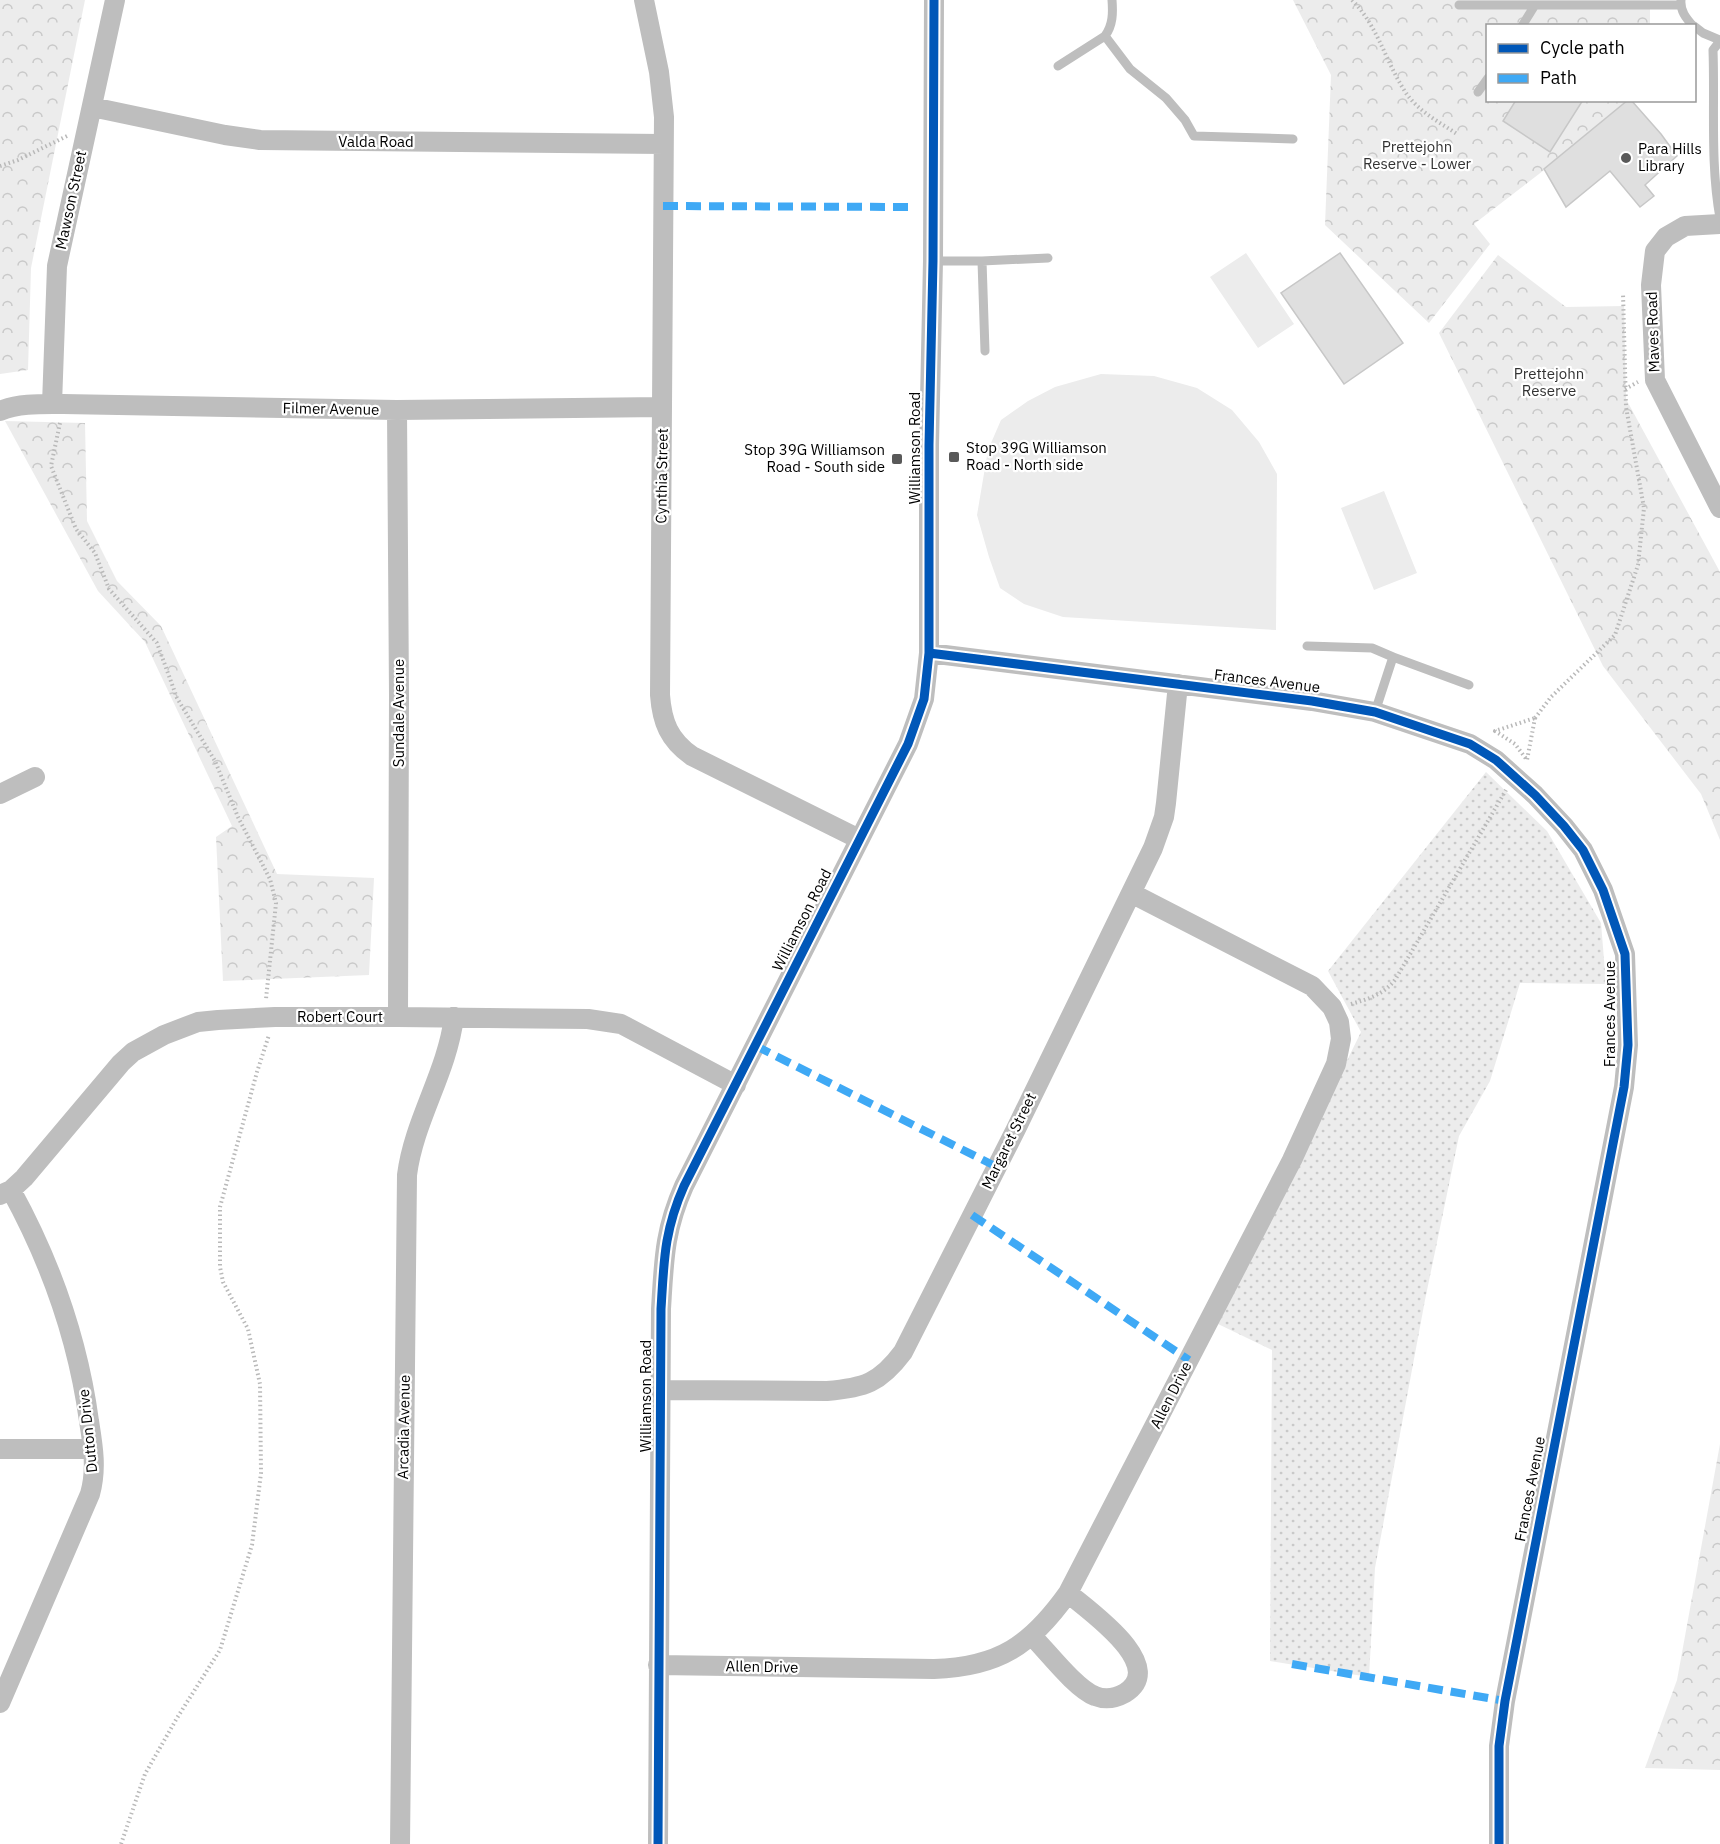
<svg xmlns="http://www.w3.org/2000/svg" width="1720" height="1844" viewBox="0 0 1720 1844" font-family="'IBM Plex Sans',sans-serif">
	<defs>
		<pattern id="grass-dots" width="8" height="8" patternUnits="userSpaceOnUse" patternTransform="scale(1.5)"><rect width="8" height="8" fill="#ececec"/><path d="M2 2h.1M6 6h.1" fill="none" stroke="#c9c9c9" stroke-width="1.8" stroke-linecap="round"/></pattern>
		<pattern id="park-crowns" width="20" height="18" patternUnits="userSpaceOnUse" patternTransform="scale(1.5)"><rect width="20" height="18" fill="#ececec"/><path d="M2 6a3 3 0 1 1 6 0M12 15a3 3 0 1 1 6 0" fill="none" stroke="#c9c9c9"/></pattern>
	</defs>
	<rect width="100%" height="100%" fill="#fff"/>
	<path fill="url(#grass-dots)" d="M1486,772L1547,831L1601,923L1606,984L1520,983L1490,1081L1459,1136L1425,1300L1375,1568L1369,1677L1270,1661L1272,1350L1218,1324L1361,1032L1328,971Z"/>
	<path fill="url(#park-crowns)" d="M0,0H85L31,268L28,370L0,374Z
		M1293,0H1650V25L1488,26V100L1634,101L1474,224L1490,244L1429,323L1325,225L1331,75Z
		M1498,255L1566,307L1624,306L1626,399L1720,572V840L1701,794L1603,666L1439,333Z
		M5,421L85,423L87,521L117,581L161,626L277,874L374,878L369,975L223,981L216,837L232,826L145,642L98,591Z
		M1720,1444V1770L1645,1768L1677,1680Z"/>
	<path fill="#ececec" d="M1246,253L1294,324L1258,348L1210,277Z
		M1101,374L1154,376L1197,388L1232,410L1259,442L1277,474L1276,630L1063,617L1024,604L1000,588L989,557L977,515L988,450L1001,420L1028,401L1055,387Z
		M1384,491L1417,573L1374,590L1341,508Z"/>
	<path fill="#dfdfdf" stroke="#c7c7c7" stroke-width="1.5" d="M1516,100H1583L1550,152L1503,121Z
		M1628,100H1631L1661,134L1677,156L1645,185L1654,196L1640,207L1610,171L1566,207L1544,169Z
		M1340,253L1403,343L1344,384L1281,293Z"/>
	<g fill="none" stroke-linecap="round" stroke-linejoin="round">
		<path stroke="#b9b9b9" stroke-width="4" stroke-dasharray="1.5 3" stroke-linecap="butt" d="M1352,0C1378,26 1386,63 1406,93C1418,111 1439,122 1457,134
			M0,166L18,160L67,136
			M1625,389L1638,382
			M60,423L51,466L76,529L95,553L109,589L157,643L177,698L215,761L238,817L270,879L276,903L266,999
			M1535,718L1551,697L1615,635L1638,565L1644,508L1626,407L1623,293
			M1535,718L1527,760L1515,744L1495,731Z
			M1351,1004C1368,999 1383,995 1395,980L1506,790
			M121,1844L145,1774L177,1718L220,1650L252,1545L261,1473L260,1384L248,1329L223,1282L220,1267V1207L257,1072L269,1035"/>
		<path stroke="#bebebe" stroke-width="9" d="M1112,0C1113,13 1113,25 1105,36L1130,69L1166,98L1185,120L1194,136L1293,139
			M1681,0C1680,11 1686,18 1693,26
			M1459,5H1680
			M1522,26L1535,5
			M1694,26L1703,33L1720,40
			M1720,41L1713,50C1715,105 1710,163 1720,218
			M1058,66L1105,36
			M1478,92L1488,78
			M933,261H982
			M985,351L982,261L1048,258
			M1307,646L1372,648L1393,657
			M1375,712L1393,657L1469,685"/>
		<path stroke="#bebebe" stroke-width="20" d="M644,0L659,72L664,117L660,695C662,722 669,740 692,756L859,839
			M92,107L225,135L260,140L663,144
			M1720,224L1685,226L1666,237L1655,251L1651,285L1655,380L1720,508
			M52,404L57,266L115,0
			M397,410L399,695L398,1017
			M0,411C19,403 42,404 63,404L397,410L662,407
			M929,653L1312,701L1375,712L1470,744L1496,760L1535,795L1564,826L1583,850L1603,890L1625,954L1628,1045L1624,1087L1505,1701L1499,1746V1844
			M0,794L35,777
			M0,1195L11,1190L24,1178L121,1063L133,1052L164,1035L198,1022L218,1020L275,1017H398L588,1019L621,1024L736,1085
			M661,1390L827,1391C864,1388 880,1383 903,1352L1015,1131L1153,848L1164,817L1166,803L1178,684
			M0,1449H93
			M1032,1636C1047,1651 1076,1689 1095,1696C1105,1700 1116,1698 1125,1693C1169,1666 1088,1610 1068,1593
			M658,1665L934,1669C999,1667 1031,1645 1068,1593L1292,1160L1336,1064L1341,1039L1339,1022L1332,1007L1312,986L1131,893
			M0,1703L90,1494C97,1469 93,1446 89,1421C78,1340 50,1261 11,1190
			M400,1844L407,1175C414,1120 447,1073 454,1017
			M658,1844L661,1309C664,1261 664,1231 684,1186L908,744L924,699L929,653V445L933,261L934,0"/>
		<path stroke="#3fa9f5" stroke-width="8" stroke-dasharray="15 8" stroke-linecap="butt" d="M663,206L911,207
			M756,1046L997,1167
			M972,1215L1189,1360
			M1292,1664L1505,1701"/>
		<g stroke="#fff" stroke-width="13">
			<path id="cycleway" d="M929,653L1312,701L1375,712L1470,744L1496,760L1535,795L1564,826L1583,850L1603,890L1625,954L1628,1045L1624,1087L1505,1701L1499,1746V1844
				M658,1844L661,1309C664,1261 664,1231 684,1186L908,744L924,699L929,653V445L933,261L934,0"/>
		</g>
		<use href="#cycleway" stroke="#0057b8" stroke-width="9"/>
	</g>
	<g fill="#595959" stroke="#fff" stroke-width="2">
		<circle cx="1626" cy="158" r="6"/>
		<rect x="948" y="451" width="12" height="12" rx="3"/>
		<rect x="891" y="453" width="12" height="12" rx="3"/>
	</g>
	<g text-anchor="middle" stroke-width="4.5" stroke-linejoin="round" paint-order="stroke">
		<g font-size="15" fill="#000" stroke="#fff">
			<text x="376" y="147">Valda Road</text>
			<text transform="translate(71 200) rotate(-78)" y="5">Mawson Street</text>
			<text transform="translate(1653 332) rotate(-92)" y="5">Maves Road</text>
			<text transform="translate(331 409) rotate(1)" y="5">Filmer Avenue</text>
			<text transform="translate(915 448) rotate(-90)" y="5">Williamson Road</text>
			<text transform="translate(662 476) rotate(-89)" y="5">Cynthia Street</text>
			<text transform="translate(1267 681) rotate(7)" y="5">Frances Avenue</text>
			<text transform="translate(399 713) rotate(-90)" y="5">Sundale Avenue</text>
			<text transform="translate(802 920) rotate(-63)" y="5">Williamson Road</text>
			<text transform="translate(1610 1014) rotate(-90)" y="5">Frances Avenue</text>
			<text x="340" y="1022">Robert Court</text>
			<text transform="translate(1009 1141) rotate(-64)" y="5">Margaret Street</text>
			<text transform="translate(1171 1395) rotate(-63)" y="5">Allen Drive</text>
			<text transform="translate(646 1396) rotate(-90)" y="5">Williamson Road</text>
			<text transform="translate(404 1427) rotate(-89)" y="5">Arcadia Avenue</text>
			<text transform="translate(88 1431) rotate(-96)" y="5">Dutton Drive</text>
			<text transform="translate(1530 1489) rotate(-79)" y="5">Frances Avenue</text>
			<text transform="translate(762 1667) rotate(1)" y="5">Allen Drive</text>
		</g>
		<g font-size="15" fill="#333" stroke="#fff">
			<text x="1417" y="152">Prettejohn<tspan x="1417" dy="17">Reserve - Lower</tspan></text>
			<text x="1549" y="379">Prettejohn<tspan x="1549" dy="17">Reserve</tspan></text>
		</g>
		<g font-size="15" fill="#000" stroke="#fff" text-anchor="start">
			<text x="1638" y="154">Para Hills<tspan x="1638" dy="17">Library</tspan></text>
			<text x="966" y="453">Stop 39G Williamson<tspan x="966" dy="17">Road - North side</tspan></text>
			<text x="885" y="455" text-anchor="end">Stop 39G Williamson<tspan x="885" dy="17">Road - South side</tspan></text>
		</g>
	</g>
	<rect x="1486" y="24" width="210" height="78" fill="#ffffff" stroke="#999999" stroke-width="1.5"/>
	<rect x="1498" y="44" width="30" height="9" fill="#0057b8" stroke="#999999" stroke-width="1.5"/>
	<text x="1540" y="54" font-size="18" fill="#000000">Cycle path</text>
	<rect x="1498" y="74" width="30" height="9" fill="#3fa9f5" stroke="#999999" stroke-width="1.5"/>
	<text x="1540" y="84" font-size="18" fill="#000000">Path</text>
</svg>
